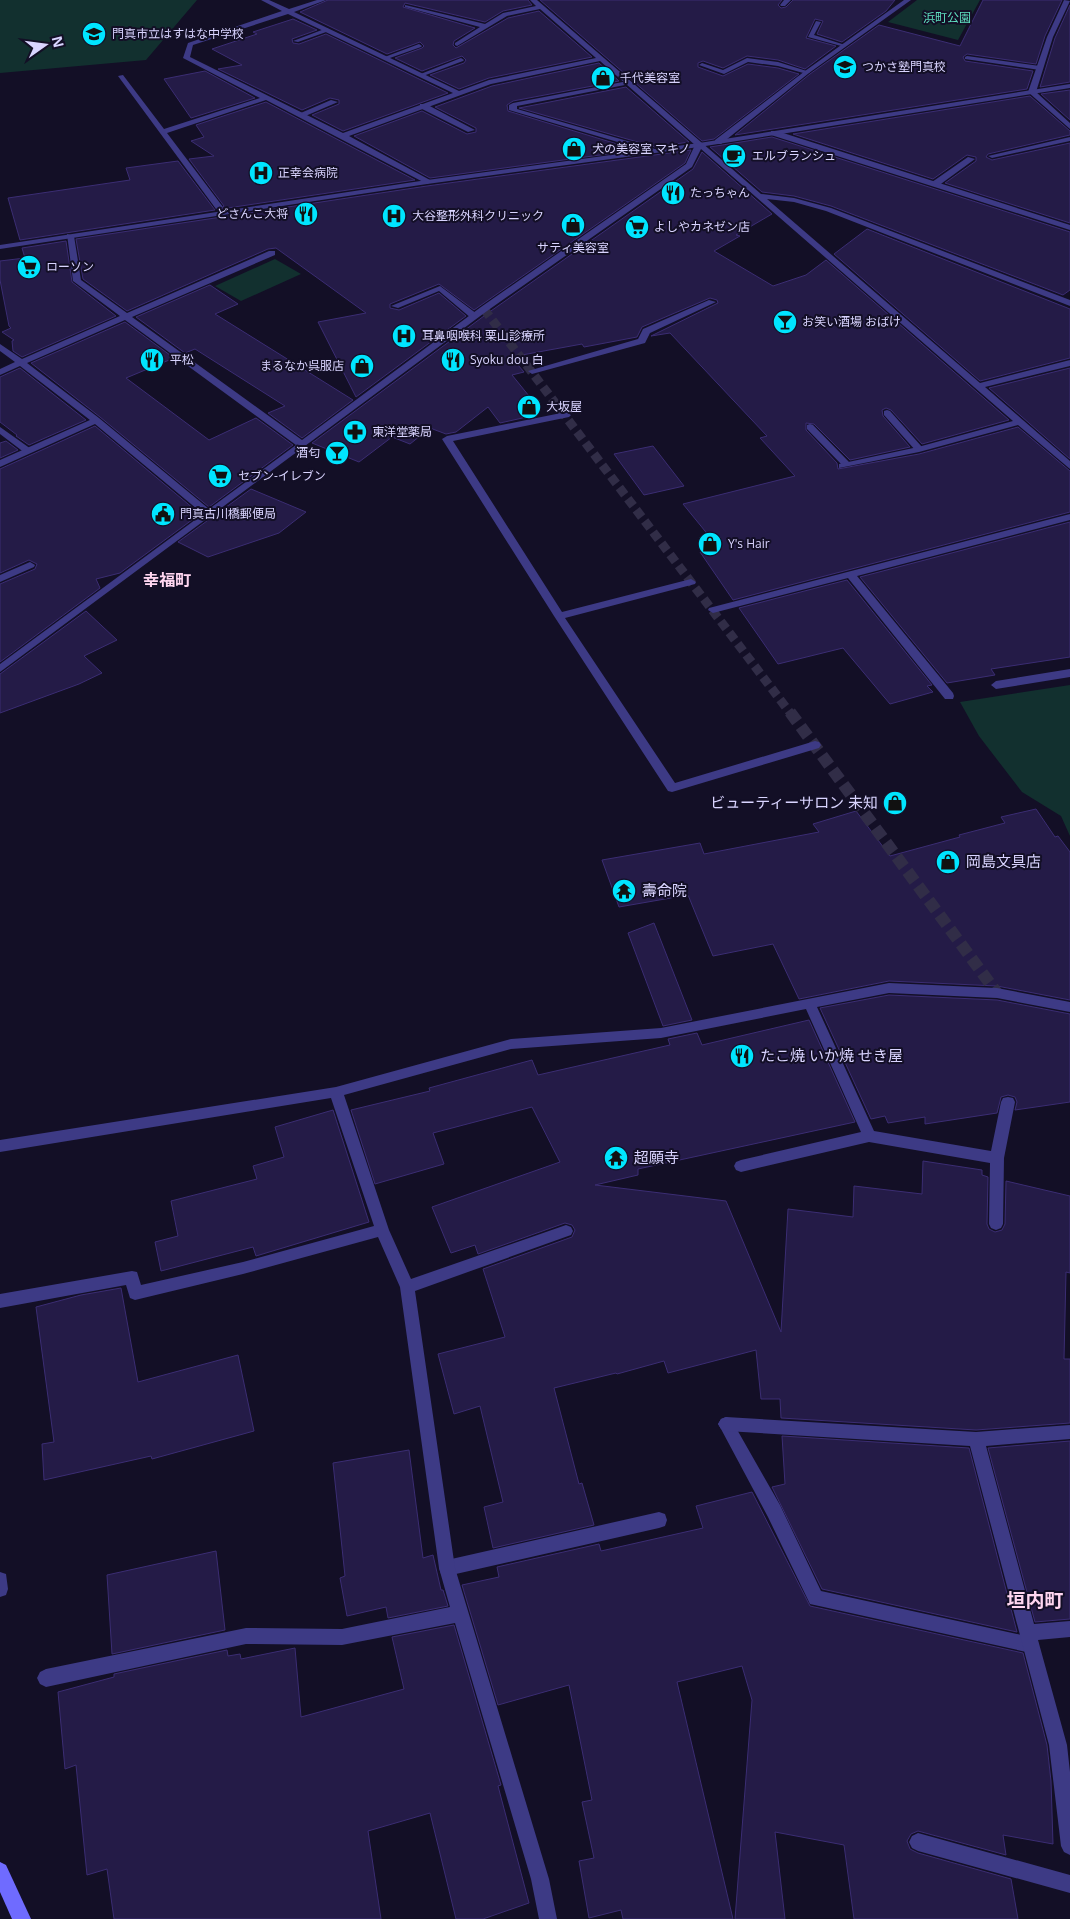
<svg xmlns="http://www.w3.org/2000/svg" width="1070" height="1919" viewBox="0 0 1070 1919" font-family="'Open Sans','Noto Sans JP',sans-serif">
	<rect width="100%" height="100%" fill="#130f26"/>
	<path fill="#12302f" d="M0,0H197L146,60L0,73Z
		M917,0H980L958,40L888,22Z
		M275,259L301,274L241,301L215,286Z
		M1070,685V836L1061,816L1022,792L979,736L960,702Z"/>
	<path fill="#241b47" stroke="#3b2d73" d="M328,0H528L532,5L503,11L485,22L405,3L403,7L475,28L454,41L453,45L456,48L508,18L539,11L592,57L489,78L459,89L430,75L464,63L466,60L462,56L422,71L395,58L422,48L424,46L420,42L387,54L300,12Z
		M540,0H782L778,5L781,8L786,7L793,0H895L886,11L842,42L817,34L823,21L815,19L806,38L836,46L805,69L778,60L747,56L723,68L703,61L698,63V67L723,76L748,64L778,68L799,74L714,139L702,141Z
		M983,0H1062L1045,36L1036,64L967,54L963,57L965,61L1033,71L1027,89L735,135L810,74L879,25L960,46Z
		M1070,5V82L1040,87L1055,38Z
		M293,19L317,30L292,39L293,43L299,44L326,34L448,93L343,131L312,115L339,104V100L330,98L302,110L218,69L242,65L212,49L257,34L253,32Z
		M599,63L619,81L513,101L507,105L508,111L637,150L430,178L354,136L422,111L467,134L476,132V128L435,107L492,86Z
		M205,71L255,98L191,118L164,79Z
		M626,87L689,142L655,147L519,108Z
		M1070,90V120L1041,94Z
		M1030,96L1070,131V135L988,154L986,157L992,160L1070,143V223L945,183L976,161V157L967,155L933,179L793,134Z
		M266,102L415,180L221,209L224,206L189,159L214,156L191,141L204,137L196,125Z
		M772,137L1070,232V290L1063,295L831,206L794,196L762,192L710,147Z
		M691,150L685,163L474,310L439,284L390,304V308L399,310L439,293L466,316L356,397L318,322L366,313L276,248L268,249L127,311L83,279L76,239L427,186Z
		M702,152L772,214L736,235L740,236L714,251L773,286L806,275L826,260L1009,420L922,444L891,410L886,408L882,410L883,416L910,447L850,460L814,424L806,423V430L837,463L838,469L919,454L1018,427L1070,471V512L733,600L700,552L718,547L683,504L795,476L760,438L767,436L670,333L651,336L718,303L717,300L710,298L642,327L637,337L584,347L582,344L511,357L524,372L512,375L529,396L522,397L536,415L500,423L488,407L456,432L446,434L430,428L410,444L392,437L359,462L312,443L488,313L693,169Z
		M178,161L215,210L20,240L8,198L130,180L126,168Z
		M867,229L1070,309V358L980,381L834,254Z
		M66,241L72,282L116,316L22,357L13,351L12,341L14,340L2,332L11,328L9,326L0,280V261L25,258L22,248Z
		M210,285L238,304L215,314L353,400L302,438L268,413L285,406L195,349L185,353L136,317Z
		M125,322L174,358L126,378L209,440L256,418L293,445L209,507L100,417L31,363Z
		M20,368L86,420L29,445L16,436L17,435L0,422V377Z
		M1070,368V459L989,388Z
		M95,426L200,514L120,573L96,579L100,588L0,662V584L35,569L37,564L29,560L0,573V469Z
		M6,441L18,450L0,458V443Z
		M653,446L684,486L644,495L614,454Z
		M251,489L306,512L279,533L208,557L178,542Z
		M1070,522V657L991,669L995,675L947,683L860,577Z
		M847,580L932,685L927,686L933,692L890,704L843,648L778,664L739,608Z
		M86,611L117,640L84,656L102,673L79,684L0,713V674Z
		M1036,809L1055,837L1058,836L1070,852V1000L997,986L889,981L799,999L773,944L713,956L688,895L619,907L602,860L700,843L704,854L819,832L813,824L856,811L890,856L960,837L959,835L1005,823L1001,817Z
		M654,923L692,1020L663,1026L628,933Z
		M889,995L997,1000L1070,1014V1102L1015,1110L1017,1102L1015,1097L1008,1095L1001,1097L997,1113L925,1124V1117L888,1123L885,1116L871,1119L820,1008Z
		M809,1020L855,1122L638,1169V1175L595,1185L726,1201L781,1332L788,1209L853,1217L854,1186L922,1194L923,1161L982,1170V1175L988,1177L987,1224L989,1229L995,1232L1002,1230L1005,1224L1006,1181L1070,1196V1273L1066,1272L1064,1359H1070V1423L976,1430L781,1418L780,1399H761L756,1350L668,1373L664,1361L617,1374L616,1373L554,1388L579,1484L582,1483L594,1525L493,1548L484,1507L503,1502L480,1406L454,1414L438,1354L505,1337L483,1269L572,1237L575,1230L572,1225L565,1223L478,1254L475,1245L451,1253L432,1207L560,1162L532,1107L433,1133L444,1164L375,1184L351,1110L430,1091L429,1088L532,1060L538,1075L670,1045L668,1039L697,1033L702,1045Z
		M333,1110L369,1222L256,1256L253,1247L161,1271L155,1242L178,1236L171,1201L257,1179L253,1166L284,1157L275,1127Z
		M121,1288L138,1382L238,1355L254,1431L152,1459L151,1456L44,1480L42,1444L54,1442L36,1307L81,1295Z
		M782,1436L969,1448L1017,1632L822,1589L772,1487L785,1484Z
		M1070,1441V1619L1035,1622L988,1448Z
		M409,1450L423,1558L433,1555L441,1590H443L448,1606L388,1618L386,1607L347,1616L340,1578L345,1576L333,1463Z
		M752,1492L810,1606L1023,1653L1047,1745L1051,1781L1053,1844L1003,1835L1006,1855L918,1831L911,1834L907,1841L910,1849L918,1853L1011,1879L1018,1919H854L844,1845L775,1832L785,1919H735L752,1700L742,1666L677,1682L733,1919H623L621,1910L589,1918L579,1861L594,1858L582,1802L592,1800L569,1685L498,1705L462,1585L499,1577L497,1567L599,1544L601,1551L703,1528L696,1506Z
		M216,1551L225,1630L112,1654L107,1575Z
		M454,1625L501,1785L498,1786L529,1903L483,1919H456L430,1813L368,1831L381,1919H114L107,1869L87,1875L76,1765L65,1769L58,1692L114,1677V1674L227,1650L228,1656L240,1654L241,1659L295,1648L301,1717L404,1689L392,1637Z"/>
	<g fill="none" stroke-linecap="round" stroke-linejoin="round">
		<path stroke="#312d47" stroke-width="9" stroke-dasharray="9 5" stroke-linecap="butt" d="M484,309L791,714"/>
		<path stroke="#312d47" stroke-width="12" stroke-dasharray="12 6" stroke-linecap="butt" d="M790,712L997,993"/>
		<path fill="#3d3a85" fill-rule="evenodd" d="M816,21L821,22L814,35L845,45V47L808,37Z
			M327,28L330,30L329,31L298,42L293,41Z
			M419,44L422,46L421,47L387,59L382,58Z
			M967,56L1040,66L1043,68L1040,70L965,59V57Z
			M461,58L464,60L463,61L423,76L418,75Z
			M747,58L778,62L810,72L807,74L778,66L748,62L724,74L699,65L702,63L723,70Z
			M628,81L630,82V84L517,106V109L655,149V153L509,110V105L513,103Z
			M331,100L338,102L303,117L296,115Z
			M420,104H426L475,130L468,132L420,108Z
			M1070,137V141L992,158L988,156Z
			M968,157L975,159L938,186H932V182Z
			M440,286L477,314V318H471L439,291L398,308L391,306Z
			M887,410L890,411L922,447V451H916L884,415V411Z
			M810,424L813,425L849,462V466H843L807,429V425Z
			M0,427L31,449V453H25L0,434Z
			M30,562L35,565L34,567L0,582V575Z
			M726,1417L731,1419L780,1505L821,1591L1031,1637L1037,1639L1039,1645L1037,1651L1031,1653L810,1604L768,1517L721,1429L718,1424L721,1419Z
			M659,1512L665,1514L667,1520L665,1526L659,1528L447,1576L441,1574L439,1568L441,1562L447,1560Z
			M918,1833L1070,1875V1893L918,1851L912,1848L909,1842L912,1836Z"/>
		<path fill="#3d3a85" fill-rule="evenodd" d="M261,0H269L289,9L317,0H326L294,12L459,91L489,80L596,58L540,9L507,16L457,46L455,45V43L480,27L405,7V5L485,24L503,13L536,6L530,0H537L761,194L794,198L831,208L1070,300V306L826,211L794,202L767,199L980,383L1070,360V366L985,387L1070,461V469L1018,425L919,452L839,468V464L918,447L1013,421L701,149L692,167L487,311L0,672V664L203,514L95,424L0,467V460L90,420L20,366L0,375V369L15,362L0,351V344L22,359L120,316L73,281L67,234L74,236L81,280L127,313L269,251H275V255L132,317L302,440L481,307L686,164L695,145L600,61L491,84L349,136L430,180L431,182L427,184L266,100L167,133L223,207L216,209L118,76L123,75L164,129L260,98L183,58L188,43L282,11ZM288,14L453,93L343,133L190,57L193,45ZM125,320L296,445L209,509L99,418L27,363Z
			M784,0H791L785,6H781L780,5Z
			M904,0H911L809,73L721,144H715V140L805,71Z
			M1064,0L1070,1L1053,37L1036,92L1070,123V129L1028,92L1047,37Z
			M771,131H777L1070,225V230L771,135Z
			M709,300L716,302L650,333L645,343L532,374L528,371L638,339L643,329Z
			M566,412L571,415L569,417L453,441L562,612L691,579L696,582L695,584L565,618L675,783L815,741L819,742L821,745L819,748L672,792L668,791L554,616L442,439L447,436Z
			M1070,514V520L857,576L953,693L954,696L953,699H945L848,578L713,613L708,610L709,608Z
			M1070,669V677L996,689L991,685L996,681Z
			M889,983L997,988L1070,1002V1012L997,998L889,993L817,1007L874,1131L991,1151L1001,1102L1003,1098L1008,1097L1013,1098L1015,1102L1004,1158L1003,1224L1001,1228L996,1230L991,1228L989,1224L990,1163L869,1142L741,1172L736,1170L734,1166L736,1162L741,1160L861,1132L806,1009L661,1038L511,1049L344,1095L389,1230L411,1279L566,1225L571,1227L573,1231L571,1235L415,1291L455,1568L549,1879L557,1919H539L531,1879L455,1623L342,1645L246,1644L46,1687L40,1684L37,1678L40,1672L46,1669L246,1628L342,1629L450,1607L439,1568L400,1287L378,1237L243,1274L135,1300L130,1298L126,1285L0,1308V1294L132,1271L137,1272L141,1285L243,1262L374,1226L331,1098L0,1152V1140L336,1087L511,1039L661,1028Z
			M726,1417L976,1432L1070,1425V1439L986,1446L1034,1624L1070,1621V1637L1038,1640L1067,1745L1070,1772V1855L1064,1852L1061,1846L1049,1745L970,1446L726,1431L721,1429L718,1424L721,1419Z
			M0,1572L6,1574L8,1589L6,1595L0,1597Z"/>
		<path fill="#3d3a85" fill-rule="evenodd" d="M1070,84V88L699,147L427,184L0,249V245L427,180L699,143Z"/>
		<path fill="#6f6bff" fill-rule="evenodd" d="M0,1862L6,1865L31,1919H12L0,1892Z"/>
	</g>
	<defs>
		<g id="school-disc" transform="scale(1.25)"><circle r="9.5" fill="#00e5ff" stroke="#130f26"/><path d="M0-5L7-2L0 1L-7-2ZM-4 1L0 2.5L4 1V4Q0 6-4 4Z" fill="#111"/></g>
		<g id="shop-disc" transform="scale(1.25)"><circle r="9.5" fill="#00e5ff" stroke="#130f26"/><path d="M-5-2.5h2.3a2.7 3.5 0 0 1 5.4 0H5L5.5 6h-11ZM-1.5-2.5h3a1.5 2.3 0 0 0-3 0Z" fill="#111"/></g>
		<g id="cafe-disc" transform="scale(1.25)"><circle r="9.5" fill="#00e5ff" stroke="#130f26"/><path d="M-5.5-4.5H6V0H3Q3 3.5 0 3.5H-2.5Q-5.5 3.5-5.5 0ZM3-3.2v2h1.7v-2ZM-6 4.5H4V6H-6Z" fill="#111"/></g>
		<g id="hospital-disc" transform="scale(1.25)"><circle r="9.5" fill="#00e5ff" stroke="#130f26"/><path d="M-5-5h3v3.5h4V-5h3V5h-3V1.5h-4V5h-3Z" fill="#111"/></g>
		<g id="restaurant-disc" transform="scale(1.25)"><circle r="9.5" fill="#00e5ff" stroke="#130f26"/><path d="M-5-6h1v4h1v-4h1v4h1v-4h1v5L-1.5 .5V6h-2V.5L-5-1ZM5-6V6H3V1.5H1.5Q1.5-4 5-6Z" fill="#111"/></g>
		<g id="supermarket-disc" transform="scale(1.25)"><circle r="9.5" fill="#00e5ff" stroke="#130f26"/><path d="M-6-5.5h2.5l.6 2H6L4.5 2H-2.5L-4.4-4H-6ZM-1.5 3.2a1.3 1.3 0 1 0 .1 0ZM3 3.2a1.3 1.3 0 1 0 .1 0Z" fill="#111"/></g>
		<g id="bar-disc" transform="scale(1.25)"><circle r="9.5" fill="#00e5ff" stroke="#130f26"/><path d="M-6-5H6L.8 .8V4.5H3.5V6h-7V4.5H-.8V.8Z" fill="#111"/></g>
		<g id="pharmacy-disc" transform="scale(1.25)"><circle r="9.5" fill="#00e5ff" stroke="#130f26"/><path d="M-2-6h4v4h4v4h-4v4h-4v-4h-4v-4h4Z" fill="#111"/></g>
		<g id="civic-disc" transform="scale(1.25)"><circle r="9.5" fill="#00e5ff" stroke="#130f26"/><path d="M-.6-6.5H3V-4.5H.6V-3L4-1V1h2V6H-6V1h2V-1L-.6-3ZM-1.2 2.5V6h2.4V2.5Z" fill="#111"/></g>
		<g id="temple-disc" transform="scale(1.25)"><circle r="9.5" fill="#00e5ff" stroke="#130f26"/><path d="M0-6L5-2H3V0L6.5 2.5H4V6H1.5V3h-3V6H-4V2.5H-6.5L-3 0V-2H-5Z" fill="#111"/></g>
	</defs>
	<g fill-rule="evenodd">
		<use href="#school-disc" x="94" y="34"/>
		<use href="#school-disc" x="845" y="67"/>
		<use href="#shop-disc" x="603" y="78"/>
		<use href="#shop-disc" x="574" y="149"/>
		<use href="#cafe-disc" x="734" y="156"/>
		<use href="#hospital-disc" x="261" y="173"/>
		<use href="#restaurant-disc" x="673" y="193"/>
		<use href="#restaurant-disc" x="306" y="214"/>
		<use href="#hospital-disc" x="394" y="216"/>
		<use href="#shop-disc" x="573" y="225"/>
		<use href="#supermarket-disc" x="637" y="227"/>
		<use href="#supermarket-disc" x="29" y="267"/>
		<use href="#bar-disc" x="785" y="322"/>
		<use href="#hospital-disc" x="404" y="336"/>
		<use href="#restaurant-disc" x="152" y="360"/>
		<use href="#restaurant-disc" x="453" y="360"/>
		<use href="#shop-disc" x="362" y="366"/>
		<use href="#shop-disc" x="529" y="407"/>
		<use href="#pharmacy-disc" x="355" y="432"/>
		<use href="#bar-disc" x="337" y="453"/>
		<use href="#supermarket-disc" x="220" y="476"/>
		<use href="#civic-disc" x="163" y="514"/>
		<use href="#shop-disc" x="710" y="544"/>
		<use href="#shop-disc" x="895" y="803"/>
		<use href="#shop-disc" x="948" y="862"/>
		<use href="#temple-disc" x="624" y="891"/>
		<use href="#restaurant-disc" x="742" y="1056"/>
		<use href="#temple-disc" x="616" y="1158"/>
	</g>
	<g text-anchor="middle" stroke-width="4" stroke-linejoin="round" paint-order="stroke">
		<g font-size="12" fill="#5fe0c0" stroke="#130f26">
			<text x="947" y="22">浜町公園</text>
		</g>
		<g font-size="12" fill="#d9d4ff" stroke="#130f26" text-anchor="start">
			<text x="112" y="38">門真市立はすはな中学校</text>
			<text x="862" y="71">つかさ塾門真校</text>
			<text x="620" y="82">千代美容室</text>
			<text x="592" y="153">犬の美容室 マキノ</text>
			<text x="752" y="160">エルブランシュ</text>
			<text x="278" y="177">正幸会病院</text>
			<text x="690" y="197">たっちゃん</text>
			<text x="288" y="218" text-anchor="end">どさんこ大将</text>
			<text x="412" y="220">大谷整形外科クリニック</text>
			<text x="654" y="231">よしやカネゼン店</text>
			<text x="573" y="252" text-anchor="middle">サティ美容室</text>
			<text x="46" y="271">ローソン</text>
			<text x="802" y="326">お笑い酒場 おばけ</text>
			<text x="422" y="340">耳鼻咽喉科 栗山診療所</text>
			<text x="170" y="364">平松</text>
			<text x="470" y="364">Syoku dou 白</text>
			<text x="344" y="370" text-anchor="end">まるなか呉服店</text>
			<text x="546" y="411">大坂屋</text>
			<text x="372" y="436">東洋堂薬局</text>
			<text x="320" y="457" text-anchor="end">酒匂</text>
			<text x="238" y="480">セブン-イレブン</text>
			<text x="180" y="518">門真古川橋郵便局</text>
			<text x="728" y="548">Y's Hair</text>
		</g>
		<g font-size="15" fill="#d9d4ff" stroke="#130f26" text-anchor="start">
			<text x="878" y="808" text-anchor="end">ビューティーサロン 未知</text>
			<text x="966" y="867">岡島文具店</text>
			<text x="642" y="896">壽命院</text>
			<text x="760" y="1061">たこ焼 いか焼 せき屋</text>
			<text x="634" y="1163">超願寺</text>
		</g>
		<g font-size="16" font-weight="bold" fill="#ffd6f0" stroke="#130f26">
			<text x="167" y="586">幸福町</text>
		</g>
		<g font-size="19" font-weight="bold" fill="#ffd6f0" stroke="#130f26">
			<text x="1035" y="1607">垣内町</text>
		</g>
	</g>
	<g transform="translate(45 45) rotate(76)" stroke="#130f26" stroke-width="4" paint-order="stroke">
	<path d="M0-4L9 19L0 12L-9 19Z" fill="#d9d4ff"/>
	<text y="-8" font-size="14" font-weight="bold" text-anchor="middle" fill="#d9d4ff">N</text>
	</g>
</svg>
